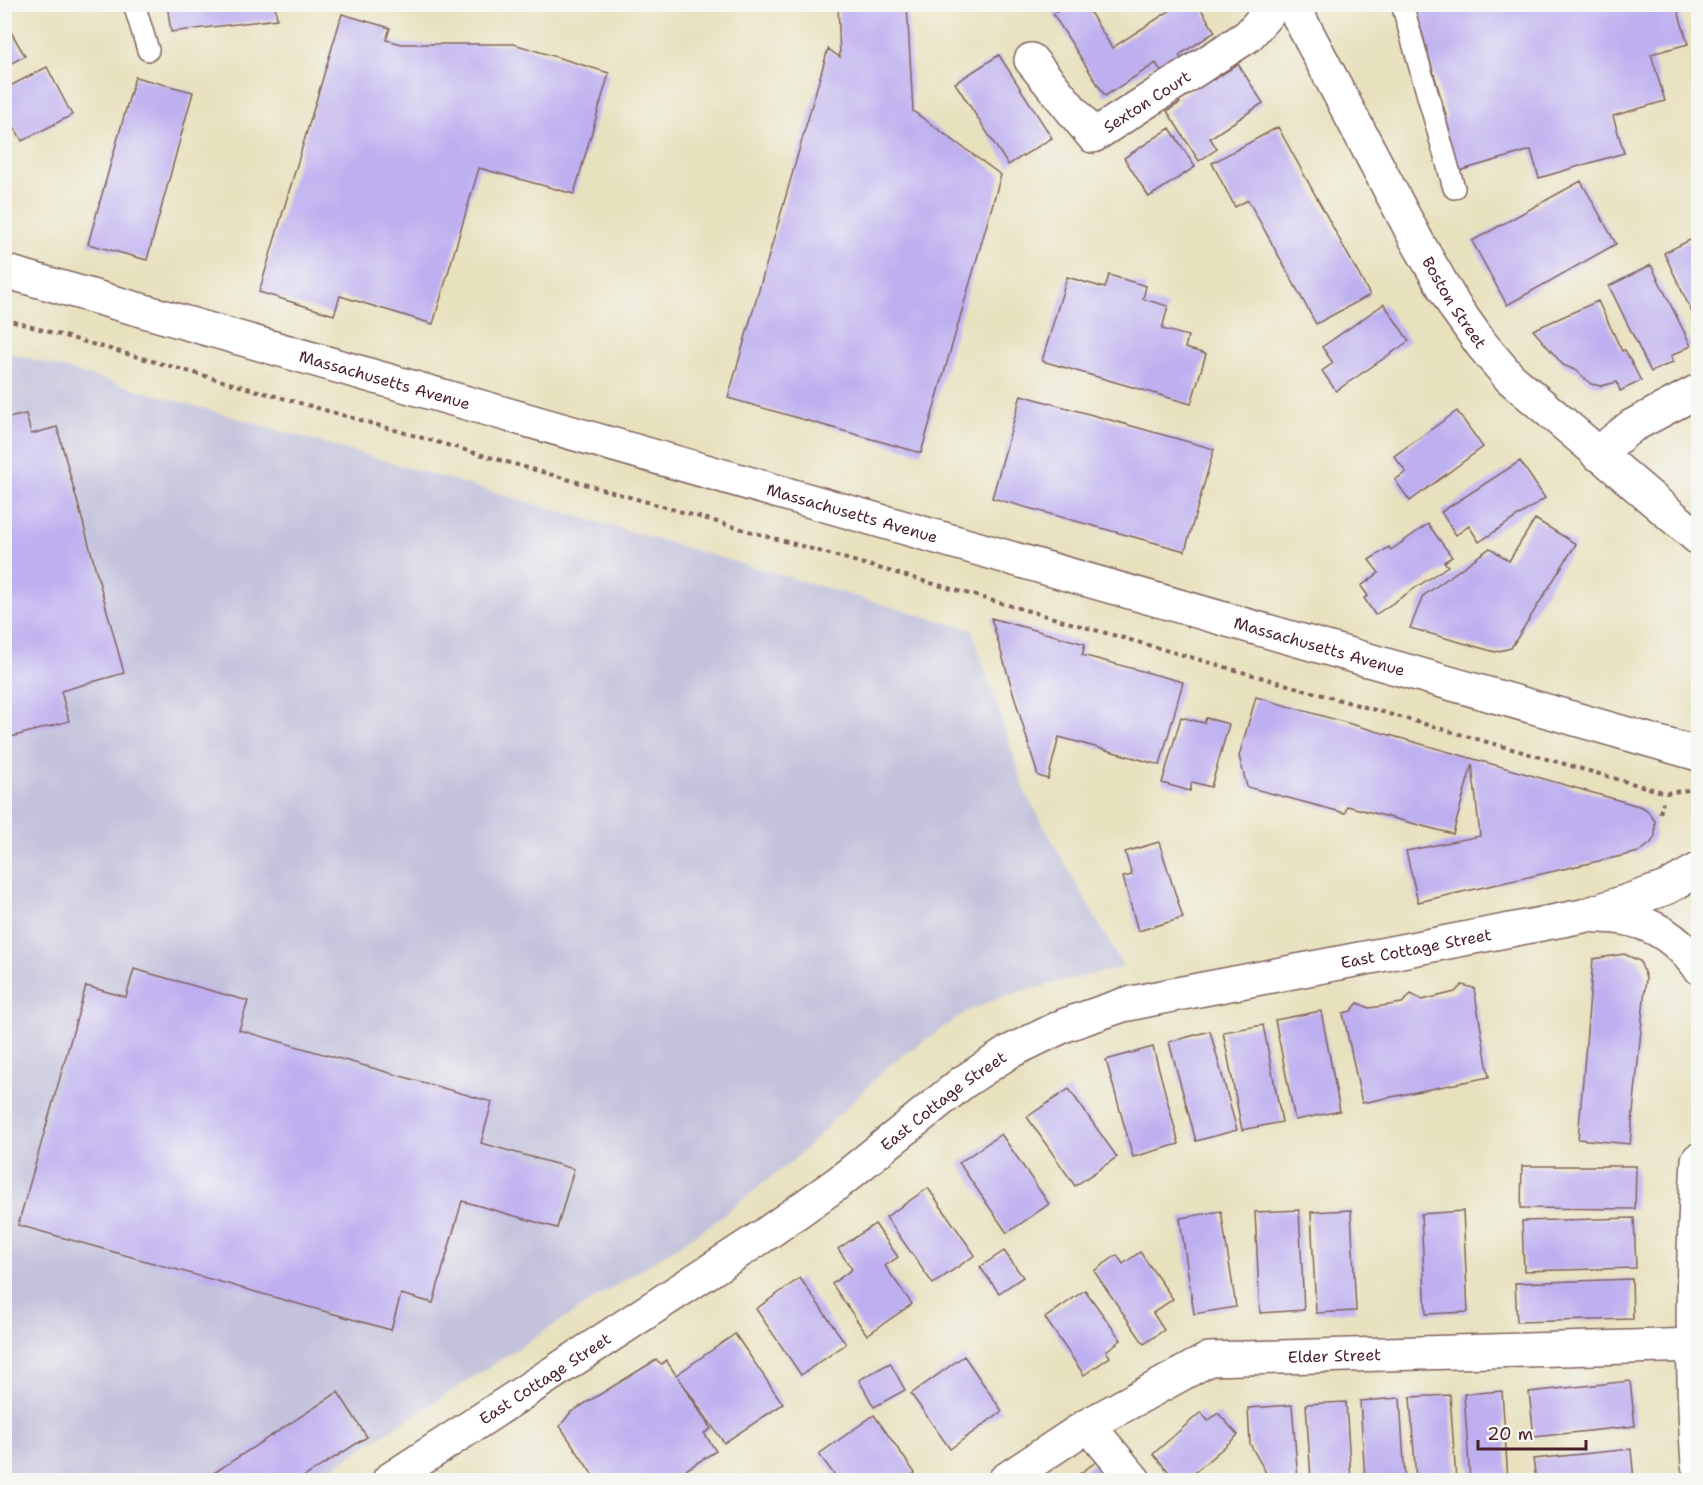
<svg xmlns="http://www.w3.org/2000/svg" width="1703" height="1485" viewBox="0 0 1703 1485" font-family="'Shantell Sans',sans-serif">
	<rect width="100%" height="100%" fill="#f6f6f2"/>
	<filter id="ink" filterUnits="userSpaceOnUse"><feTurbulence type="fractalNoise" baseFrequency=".0167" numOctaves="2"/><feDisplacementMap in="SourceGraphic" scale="12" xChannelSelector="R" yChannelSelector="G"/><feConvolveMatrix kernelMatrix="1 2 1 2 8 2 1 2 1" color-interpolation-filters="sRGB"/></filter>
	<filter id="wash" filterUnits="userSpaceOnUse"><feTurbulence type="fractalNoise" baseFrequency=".008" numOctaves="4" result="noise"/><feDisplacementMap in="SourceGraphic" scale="24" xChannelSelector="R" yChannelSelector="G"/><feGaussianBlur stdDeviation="1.35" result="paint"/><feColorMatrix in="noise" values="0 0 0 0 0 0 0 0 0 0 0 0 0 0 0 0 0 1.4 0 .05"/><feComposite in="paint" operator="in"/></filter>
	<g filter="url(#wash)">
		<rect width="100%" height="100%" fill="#e8e1be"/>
		<path fill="#c3c1db" d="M4,351L972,630L1026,794L1123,967L1006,995L966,1012L889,1065L798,1156L709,1226L313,1480H5Z"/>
		<g id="blocks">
			<path fill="#bdaff0" d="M167,4H275L277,19L171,32Z
				M838,4H907L913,111L1001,175L921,453L728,398L828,49L840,57Z
				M1068,4H1085L1112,48L1180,4H1198L1215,32L1179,55L1182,60L1162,73L1156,63L1105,96L1053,14Z
				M1407,4H1676L1688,44L1651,54L1665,101L1613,116L1624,153L1539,178L1531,150L1455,172L1440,120L1447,119L1422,33L1416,35Z
				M342,14L390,28L386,40L402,44H514L609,73L574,194L479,168L433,324L340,296L334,315L259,292Z
				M4,20L25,56L4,67Z
				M999,55L1052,138L1008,165L955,83Z
				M1238,64L1263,103L1210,138L1217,149L1199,161L1167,111L1180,103L1177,99L1212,76L1214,80Z
				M47,67L72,115L22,141L4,108V89Z
				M135,77L193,92L147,260L88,244Z
				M1278,127L1370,295L1316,324L1248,200L1235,207L1212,163Z
				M1170,128L1195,167L1149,197L1124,158Z
				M1581,181L1616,244L1507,305L1472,241Z
				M1698,236V325L1664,253Z
				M1651,265L1691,346L1671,356L1673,362L1651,372L1609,286Z
				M1109,275L1146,286L1143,299L1168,306L1162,329L1188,336L1185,348L1206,354L1191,404L1042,361L1067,277L1105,288Z
				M1598,301L1622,351L1625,350L1641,381L1620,391L1617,382L1601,386L1591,384L1577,371L1563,365L1533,330Z
				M1384,304L1409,341L1336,391L1322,371L1333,363L1322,347Z
				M1021,395L1214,449L1185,551L992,498Z
				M1457,411L1483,447L1410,501L1395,480L1406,472L1394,456Z
				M26,414L31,434L57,427L124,673L61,691L69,721L4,739V419Z
				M1520,461L1545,498L1479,542L1469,526L1456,535L1441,512Z
				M1535,519L1576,544L1511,648L1495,652L1410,628L1423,596L1490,548L1509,561Z
				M1428,524L1452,557L1444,562L1448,566L1375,615L1364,598L1368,596L1361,586L1379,573L1369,560L1389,547L1391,550Z
				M991,618L1085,644L1082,655L1183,682L1160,765L1059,737L1048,779L1038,776Z
				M1256,697L1639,806L1646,809L1655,821V836L1651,843L1639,852L1418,902L1406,851L1480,836L1472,764L1453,834L1347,806L1345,813L1247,787L1239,756Z
				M1181,717L1204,723L1206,718L1229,724L1211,787L1192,782L1190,791L1162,783Z
				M1159,842L1183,918L1138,931L1123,877L1132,875L1125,852Z
				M1624,954L1640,961L1646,978L1630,1144L1578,1139L1593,959Z
				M134,969L248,1001L239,1030L492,1102L481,1143L574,1169L557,1228L462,1201L433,1303L401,1294L391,1330L18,1225L86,986L126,997Z
				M1462,985L1474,988L1489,1077L1362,1103L1343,1013L1351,1011L1358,1003L1369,1008L1402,1003L1411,994L1422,1000L1455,992Z
				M1321,1011L1340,1111L1295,1120L1275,1020Z
				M1263,1025L1282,1122L1242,1130L1223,1032Z
				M1210,1031L1237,1130L1196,1141L1169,1042Z
				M1153,1047L1179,1144L1133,1157L1106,1060Z
				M1069,1089L1117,1157L1075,1186L1027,1117Z
				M1001,1134L1049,1204L1007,1233L959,1163Z
				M1522,1166H1636L1635,1209L1521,1208Z
				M928,1188L975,1255L933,1284L886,1217Z
				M1299,1210L1304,1310L1260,1313L1255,1212Z
				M1351,1210L1356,1311L1316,1313L1311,1212Z
				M1221,1211L1236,1307L1194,1314L1180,1218Z
				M1463,1211L1468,1312L1426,1314L1421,1214Z
				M1634,1218L1636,1268L1524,1271L1522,1221Z
				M875,1224L898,1257L885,1266L912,1304L867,1335L832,1284L852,1269L838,1249Z
				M1004,1251L1023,1277L999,1293L980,1267Z
				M1140,1252L1173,1299L1153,1313L1164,1330L1144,1344L1094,1271L1117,1255L1123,1264Z
				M800,1278L846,1344L801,1375L756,1309Z
				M1632,1279L1633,1319L1517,1322L1515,1283Z
				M1085,1290L1121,1340L1106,1351L1110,1357L1084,1375L1045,1318Z
				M735,1334L783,1404L724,1443L678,1377L711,1429L704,1433L716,1451L670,1480H596L560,1426L571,1412L656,1360L662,1364L666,1360L676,1375Z
				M964,1356L1002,1411L950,1449L911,1394Z
				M890,1363L905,1390L874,1407L859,1380Z
				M1630,1381L1635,1426L1534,1437L1529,1392Z
				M1502,1391L1508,1480H1470L1464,1394Z
				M338,1392L367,1437L299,1480H203Z
				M1450,1395L1456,1480H1416L1410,1397Z
				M1400,1398L1405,1480H1365L1360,1401Z
				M1346,1402L1351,1480H1311L1306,1404Z
				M1292,1405L1298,1480H1270L1250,1444L1248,1408Z
				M1201,1412L1208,1421L1218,1413L1238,1435L1186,1480H1176L1153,1454Z
				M874,1415L915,1473L905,1480H838L819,1454Z
				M1631,1449L1634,1480H1536L1533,1459Z
				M1100,1459L1116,1480H1072L1075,1477Z"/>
		</g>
	</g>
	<g filter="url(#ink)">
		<use href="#blocks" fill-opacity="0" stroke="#81635e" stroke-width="1.5"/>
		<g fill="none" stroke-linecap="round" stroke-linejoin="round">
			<g stroke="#81635e" stroke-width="24">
				<path id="lane" d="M134,4L148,50
					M1402,4L1454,188"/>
			</g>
			<g stroke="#81635e" stroke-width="36">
				<g id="street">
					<path id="s1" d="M1031,60L1093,136L1248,36L1276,4"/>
					<path d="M1597,454L1632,426L1698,391"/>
					<path d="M1088,1425L1134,1480"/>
					<path id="s2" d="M1005,1480L1088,1425L1209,1359L1698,1345"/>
				</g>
			</g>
			<g stroke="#81635e" stroke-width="36">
				<g id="secondary">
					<path id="s3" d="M1292,4L1418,243L1455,307L1482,345L1510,378L1698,538"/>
					<path d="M1597,916C1639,915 1674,933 1698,967"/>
					<path id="s4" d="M389,1480L766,1234L838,1183L962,1083L1009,1052L1065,1025L1123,1005L1157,998L1583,916L1666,888L1698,870"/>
				</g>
			</g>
			<g stroke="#81635e" stroke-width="36">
				<g id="primary">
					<path id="s5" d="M4,271L1698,754"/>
					<path d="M1698,1160C1692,1263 1691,1363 1698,1465"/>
				</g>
			</g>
			<path stroke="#81635e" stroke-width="4" stroke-dasharray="4.5 4.5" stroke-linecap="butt" d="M4,319C558,476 1112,635 1666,793L1689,790
				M1660,813L1663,802"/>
			<use href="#lane" stroke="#fff" stroke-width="21"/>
			<use href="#street" stroke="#fff" stroke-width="33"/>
			<use href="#secondary" stroke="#fff" stroke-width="33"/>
			<use href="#primary" stroke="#fff" stroke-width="33"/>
		</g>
	</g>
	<g text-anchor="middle" stroke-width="4.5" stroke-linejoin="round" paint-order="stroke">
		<g font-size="16" fill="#4a1f2b" stroke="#f6f6f2">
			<text dy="6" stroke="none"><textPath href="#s1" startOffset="162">Sexton Court</textPath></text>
			<text dy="6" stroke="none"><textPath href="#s3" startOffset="340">Boston Street</textPath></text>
			<text dy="6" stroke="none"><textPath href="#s5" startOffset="396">Massachusetts Avenue</textPath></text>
			<text dy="6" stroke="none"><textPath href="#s5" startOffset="882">Massachusetts Avenue</textPath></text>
			<text dy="6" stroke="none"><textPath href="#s5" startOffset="1368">Massachusetts Avenue</textPath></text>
			<text dy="6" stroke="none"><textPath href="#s4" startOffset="1176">East Cottage Street</textPath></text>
			<text dy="6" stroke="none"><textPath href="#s4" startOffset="672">East Cottage Street</textPath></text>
			<text dy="6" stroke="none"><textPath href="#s2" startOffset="363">Elder Street</textPath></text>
			<text dy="6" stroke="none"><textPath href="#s4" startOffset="186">East Cottage Street</textPath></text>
		</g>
	</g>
	<rect width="1703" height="1485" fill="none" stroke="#f6f6f2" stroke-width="24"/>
	<path d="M1478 1440v9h108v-9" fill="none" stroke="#4a1f2b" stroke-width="3"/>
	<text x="1487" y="1440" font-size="18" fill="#4a1f2b" stroke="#f6f6f2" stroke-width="4.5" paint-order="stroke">20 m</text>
</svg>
